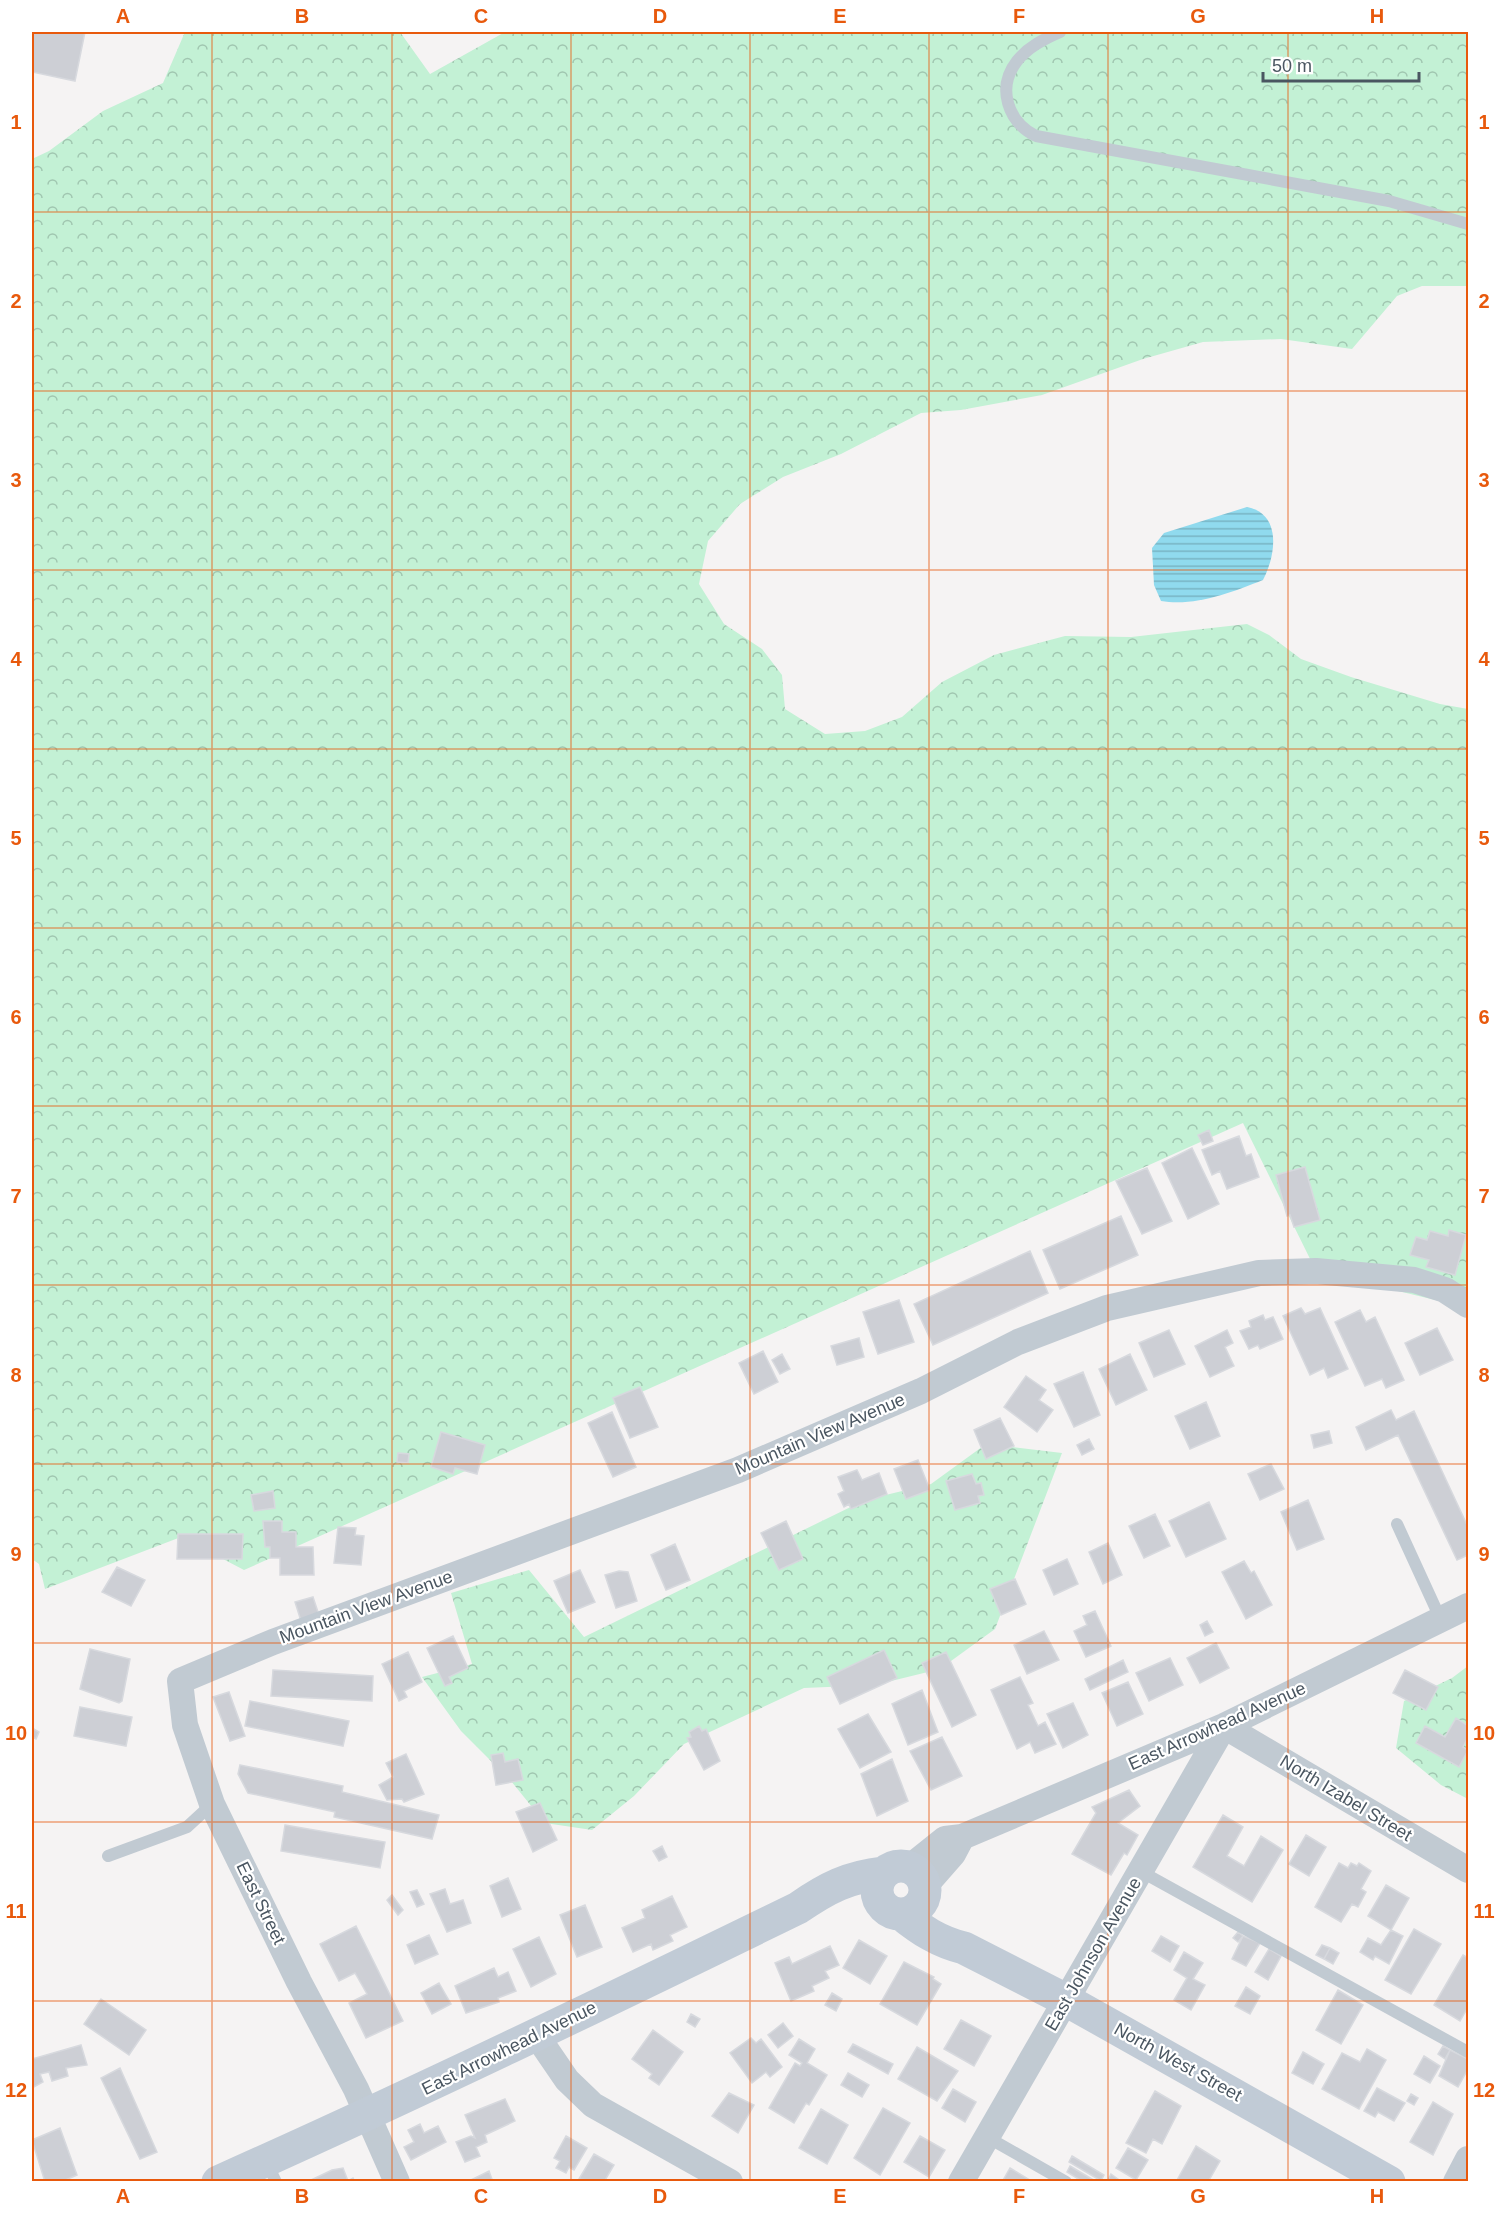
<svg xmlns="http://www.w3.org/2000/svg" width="1500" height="2213" viewBox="0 0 1500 2213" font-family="Helvetica,sans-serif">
	<defs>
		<pattern id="forest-crowns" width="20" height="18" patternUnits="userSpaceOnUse" patternTransform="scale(1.5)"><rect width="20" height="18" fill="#c3f1d5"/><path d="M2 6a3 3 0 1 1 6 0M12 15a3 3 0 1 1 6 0" fill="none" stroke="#a0c6b0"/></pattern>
		<pattern id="water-rules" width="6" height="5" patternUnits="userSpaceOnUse" patternTransform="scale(1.5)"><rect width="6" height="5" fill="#90daee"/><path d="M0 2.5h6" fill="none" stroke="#78b4c4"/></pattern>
	</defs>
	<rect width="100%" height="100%" fill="#f5f3f3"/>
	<path fill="url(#forest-crowns)" d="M185,32H400L430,74L505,32H1468V286H1422L1397,296L1352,349L1281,339L1203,342L1143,359L1042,395L961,410L921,413L841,454L783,477L740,504L708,541L699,584L724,624L762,649L782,675L785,709L825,734L865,731L902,717L942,682L994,655L1065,636L1131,637L1247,624L1269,635L1301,659L1351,677L1440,704L1468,709V1308L1316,1271L1243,1123L244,1570L181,1537L45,1589L39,1564L32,1559V159L49,151L103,111L163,83Z
		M986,1444L1062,1453L995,1629L940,1669L875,1685L804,1688L684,1744L634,1796L592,1830L545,1823L511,1781L461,1731L422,1677L472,1664L451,1593L529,1570L584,1637L865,1500L931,1484Z
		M1468,1666V1799L1441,1785L1396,1748L1404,1701L1452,1678Z"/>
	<path fill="url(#water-rules)" d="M1247,507C1282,514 1276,555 1263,580C1233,592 1194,607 1161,601L1154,585L1152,548L1164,533Z"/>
	<path fill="#cdcfd5" stroke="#d7d9de" stroke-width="1.5" d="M32,32H85L75,81L32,72Z
		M1209,1130L1213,1141L1203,1145L1198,1135Z
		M1239,1136L1246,1156L1251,1154L1259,1177L1227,1189L1220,1171L1212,1175L1202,1150Z
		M1192,1148L1219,1204L1188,1219L1162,1163Z
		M1305,1167L1320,1220L1294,1227L1290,1215L1287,1216L1276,1175Z
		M1147,1168L1172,1221L1142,1234L1116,1181Z
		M1121,1216L1138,1255L1060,1289L1043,1250Z
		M1449,1230L1466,1235L1455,1275L1426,1267L1429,1260L1410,1255L1416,1237L1427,1240L1430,1231L1448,1236Z
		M1030,1251L1048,1293L933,1345L914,1304Z
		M899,1300L914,1342L878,1354L863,1312Z
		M1301,1308L1305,1314L1320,1308L1348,1369L1328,1378L1324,1368L1310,1375L1283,1316Z
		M1360,1310L1366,1322L1375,1317L1404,1380L1386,1388L1382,1379L1365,1386L1335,1322Z
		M1263,1315L1265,1320L1273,1317L1283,1339L1260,1349L1258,1345L1249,1349L1240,1331L1251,1327L1249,1321Z
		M1437,1328L1453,1360L1420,1375L1405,1343Z
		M1169,1330L1185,1364L1154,1377L1139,1343Z
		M1227,1330L1233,1343L1225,1347L1234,1366L1210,1377L1195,1346Z
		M859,1338L864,1357L837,1365L831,1346Z
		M763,1351L778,1382L754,1394L739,1363Z
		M782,1354L790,1369L780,1374L772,1360Z
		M1130,1354L1147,1390L1116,1405L1099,1369Z
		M1083,1372L1100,1415L1074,1427L1054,1384Z
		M1026,1376L1046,1390L1039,1400L1053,1410L1037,1432L1004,1407Z
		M640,1387L658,1427L630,1438L613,1398Z
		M1206,1402L1220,1436L1190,1449L1175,1416Z
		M1391,1410L1396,1420L1414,1411L1468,1527V1555L1457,1560L1398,1435L1366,1450L1356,1427Z
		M612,1412L636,1467L613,1477L588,1423Z
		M1000,1418L1014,1446L986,1459L974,1430Z
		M1329,1431L1332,1443L1314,1448L1311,1435Z
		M441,1432L485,1445L477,1474L455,1468L453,1474L431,1467Z
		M1089,1439L1094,1449L1082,1455L1077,1445Z
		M398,1453L409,1454L408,1463L397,1462Z
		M918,1460L930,1490L906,1499L894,1469Z
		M1271,1464L1284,1489L1260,1500L1248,1474Z
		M857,1470L862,1480L879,1473L887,1494L851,1509L849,1504L844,1507L838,1494L844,1491L838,1477Z
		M972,1474L976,1484L981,1483L984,1495L978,1496L980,1503L955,1510L946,1481Z
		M273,1491L275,1508L254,1511L251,1495Z
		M1308,1500L1324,1539L1297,1550L1281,1512Z
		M1209,1502L1226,1539L1186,1557L1169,1521Z
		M1155,1514L1170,1546L1144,1558L1129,1526Z
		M263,1521H282V1532H296V1547H313L314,1575H280V1558H270V1547H265Z
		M786,1521L803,1559L779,1570L761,1533Z
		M338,1527L356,1528L355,1535L364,1536L361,1565L334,1563Z
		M178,1534H243L242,1559H177Z
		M1108,1543L1122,1575L1103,1584L1089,1552Z
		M675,1544L690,1580L666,1590L651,1555Z
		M1067,1559L1078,1584L1054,1595L1043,1570Z
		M1244,1561L1251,1573L1254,1571L1272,1605L1246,1619L1222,1572Z
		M117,1567L145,1580L131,1606L102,1592Z
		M580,1570L595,1602L568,1613L554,1581Z
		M619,1571L628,1572L637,1601L616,1608L605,1575Z
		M1015,1579L1026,1604L1001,1615L990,1589Z
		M313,1597L319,1615L301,1621L295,1602Z
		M1095,1611L1111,1646L1086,1657L1074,1631L1087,1625L1083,1616Z
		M1207,1621L1213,1632L1205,1636L1200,1625Z
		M1044,1631L1059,1660L1027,1674L1014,1645Z
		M453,1636L468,1668L449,1677L452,1683L445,1686L427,1648Z
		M1216,1643L1229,1668L1200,1683L1187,1658Z
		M90,1649L130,1659L122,1701L119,1703L80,1689Z
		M884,1650L897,1678L840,1704L827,1677Z
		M408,1652L422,1682L404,1691L407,1697L399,1701L382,1664Z
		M946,1652L976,1715L952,1727L922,1663Z
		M1170,1658L1183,1685L1149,1701L1136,1673Z
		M1123,1660L1128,1672L1090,1690L1085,1679Z
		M273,1670L373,1676L372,1701L271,1696Z
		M1405,1670L1438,1687L1426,1710L1393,1693Z
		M1020,1677L1033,1703L1028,1705L1038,1726L1045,1722L1056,1744L1035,1753L1030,1742L1017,1749L991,1690Z
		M1128,1682L1143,1714L1117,1726L1102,1693Z
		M922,1690L938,1732L908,1745L892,1704Z
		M229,1692L245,1736L230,1741L213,1697Z
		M250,1701L349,1721L343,1746L245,1726Z
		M1073,1703L1088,1735L1063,1748L1047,1714Z
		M80,1707L132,1717L126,1746L74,1736Z
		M868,1714L891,1752L860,1768L838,1729Z
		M1456,1718L1468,1726V1737L1463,1747L1468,1750L1459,1767L1416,1743L1425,1726L1445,1737Z
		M699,1726L702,1731L706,1729L720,1761L704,1770L687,1738L691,1737L689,1732Z
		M32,1728L39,1732L36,1739L32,1737Z
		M942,1737L962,1776L931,1790L910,1751Z
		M503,1753L505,1762L518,1759L523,1780L496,1785L491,1755Z
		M406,1754L424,1794L404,1802L402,1799L387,1800L379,1785L393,1777L386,1763Z
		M892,1759L908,1801L877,1816L861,1774Z
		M240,1765L343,1786L342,1792L439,1815L432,1839L334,1817L335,1812L248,1793L238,1774Z
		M1129,1790L1140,1806L1118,1823L1138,1835L1127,1855L1124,1853L1111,1875L1072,1854L1096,1813L1092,1807Z
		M540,1803L557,1840L533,1852L516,1812Z
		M1223,1815L1243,1827L1227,1856L1244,1866L1261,1836L1283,1850L1252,1902L1193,1867Z
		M285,1825L385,1842L380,1868L281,1851Z
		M1306,1835L1326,1847L1309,1876L1289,1864Z
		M662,1846L667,1857L659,1861L653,1851Z
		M1339,1863L1348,1868L1351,1863L1357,1866L1359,1863L1371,1871L1361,1889L1366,1892L1358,1907L1352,1904L1341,1922L1315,1907Z
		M508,1878L521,1909L502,1917L490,1886Z
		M1386,1885L1409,1898L1391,1930L1368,1916Z
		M445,1889L450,1904L463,1900L471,1923L447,1932L430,1894Z
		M417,1890L424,1904L417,1907L410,1892Z
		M392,1895L403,1910L398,1915L387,1900Z
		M672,1896L687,1927L670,1935L673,1941L653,1950L651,1944L633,1952L622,1928L645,1918L642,1910Z
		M585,1905L602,1947L577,1957L560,1915Z
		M356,1926L403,2021L366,2038L349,2003L367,1994L355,1973L339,1981L320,1944Z
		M1414,1929L1441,1944L1411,1994L1385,1980Z
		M1391,1930L1403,1936L1389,1964L1375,1956L1373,1960L1360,1952L1368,1938L1381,1945Z
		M1238,1932L1243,1936L1238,1942L1233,1938Z
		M429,1935L438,1954L415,1964L407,1945Z
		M1161,1936L1179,1946L1170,1962L1152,1951Z
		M1243,1936L1260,1943L1246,1966L1232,1959Z
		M539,1937L556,1974L531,1987L513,1949Z
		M859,1940L887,1956L870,1984L843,1968Z
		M1322,1945L1330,1948L1324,1959L1316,1955Z
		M830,1946L839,1965L825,1971L829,1978L812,1986L814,1991L791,2001L775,1963L789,1957L792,1964Z
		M1330,1948L1339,1953L1333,1964L1324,1959Z
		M1269,1949L1281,1956L1268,1980L1255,1972Z
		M1184,1952L1203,1963L1193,1979L1205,1985L1191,2010L1174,2000L1187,1978L1174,1970Z
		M1463,1955L1468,1958V2007L1460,2021L1434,2005Z
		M904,1962L934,1977L933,1979L941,1984L917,2025L880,2004Z
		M494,1968L498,1977L508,1972L516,1991L498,1998L499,2002L466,2013L455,1986Z
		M439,1983L451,2004L432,2014L421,1993Z
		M1246,1987L1260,1996L1250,2014L1235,2006Z
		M1338,1990L1363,2005L1341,2044L1316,2030Z
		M832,1993L842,1999L836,2011L825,2005Z
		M101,1999L146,2030L129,2055L84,2024Z
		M691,2014L700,2019L695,2027L687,2022Z
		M961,2020L991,2036L974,2066L944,2049Z
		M783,2023L793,2036L778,2048L768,2035Z
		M653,2030L683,2052L659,2085L649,2078L652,2074L632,2059Z
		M751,2038L756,2043L761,2039L782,2067L770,2077L766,2072L752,2083L730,2053Z
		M799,2039L815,2049L807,2063L827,2075L809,2105L806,2103L794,2123L769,2108L795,2063L800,2066L802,2063L789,2055Z
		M853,2044L893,2064L888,2074L848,2052Z
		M81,2045L87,2065L66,2068L68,2076L52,2081L49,2072L40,2074L43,2082L32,2088V2059Z
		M1443,2046L1450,2050L1445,2059L1438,2054Z
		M917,2047L958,2071L937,2101L898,2079Z
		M1367,2049L1386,2060L1359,2109L1322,2089L1342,2053L1360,2062Z
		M1450,2050L1468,2059V2069L1458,2087L1439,2076Z
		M1303,2052L1324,2064L1313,2084L1292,2073Z
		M1424,2056L1440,2066L1430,2083L1414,2074Z
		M120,2068L157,2152L140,2159L101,2078Z
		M848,2073L869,2085L862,2097L841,2085Z
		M1377,2088L1405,2103L1394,2121L1378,2112L1375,2117L1364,2111Z
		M953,2089L976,2102L965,2122L942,2108Z
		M1155,2091L1181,2106L1162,2144L1153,2139L1146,2153L1126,2143Z
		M729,2093L754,2105L738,2133L712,2116Z
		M1411,2094L1418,2098L1414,2105L1407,2101Z
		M505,2099L515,2121L485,2135L487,2142L476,2147L480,2156L465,2162L456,2142L471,2136L475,2138L465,2115Z
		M1433,2102L1453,2114L1433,2155L1410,2142Z
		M883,2108L910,2123L880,2175L854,2158Z
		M821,2109L848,2125L827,2164L799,2148Z
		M420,2124L424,2133L438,2126L446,2142L411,2160L404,2147L414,2142L408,2130Z
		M60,2128L77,2175L61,2182H45L32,2140Z
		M566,2136L587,2148L574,2170L569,2167L566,2173L556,2168L560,2161L554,2158Z
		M920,2136L945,2150L929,2177L904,2162Z
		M1196,2146L1220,2161L1208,2182H1176Z
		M1128,2148L1148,2160L1136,2180L1116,2168Z
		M594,2154L614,2165L604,2182L579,2179Z
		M1072,2156L1104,2175L1101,2181L1069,2162Z
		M1070,2166L1097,2182H1083L1067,2172Z
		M343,2168L348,2181L353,2178L355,2182H307L332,2170Z
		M1010,2168L1033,2182H1002Z
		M489,2171L493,2182H467Z
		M1111,2174L1122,2182H1107Z"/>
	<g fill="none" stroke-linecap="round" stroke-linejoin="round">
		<path stroke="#c1cad2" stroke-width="12" d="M1060,32C1044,39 1028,47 1017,61C996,88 1008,122 1036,136L1389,201L1468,224
			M1397,1524L1441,1620
			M108,1856L187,1827L212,1804
			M1140,1871L1468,2052
			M987,2137L1066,2182
			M266,2161L276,2182"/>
		<path stroke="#c1cad2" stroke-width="26" d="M1224,1726L1468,1870
			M910,1867L945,1839L962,1837L1224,1726L1468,1606
			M925,1886L953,1854L962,1837
			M541,2042L567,2080L593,2105L730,2182
			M397,2182L356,2089L299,1982L212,1804L185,1725L180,1681L273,1642L738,1470L921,1391L1018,1342L1107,1308L1259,1273L1316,1271L1414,1280L1445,1290L1468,1305
			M961,2182L1224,1726
			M1456,2182L1468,2159"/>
		<path stroke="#c1cbd6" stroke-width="33" d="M877 1890a24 24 0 1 1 48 0a24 24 0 1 1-48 0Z
			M901,1914C921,1930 939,1942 964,1948L1066,2000L1389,2182
			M218,2182C413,2095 605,2002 798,1908C827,1888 848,1877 884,1873"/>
	</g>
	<path fill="none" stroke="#e8590c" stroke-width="1.5" stroke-opacity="0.55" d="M212,32V2182M392,32V2182M571,32V2182M750,32V2182M929,32V2182M1108,32V2182M1288,32V2182M32,212H1468M32,391H1468M32,570H1468M32,749H1468M32,928H1468M32,1106H1468M32,1285H1468M32,1464H1468M32,1643H1468M32,1822H1468M32,2001H1468"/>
	<g text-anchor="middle" stroke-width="4.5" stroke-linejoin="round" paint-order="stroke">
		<g font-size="18" fill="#4a5661" stroke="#fff">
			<text transform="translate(820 1434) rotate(-23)" y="6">Mountain View Avenue</text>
			<text transform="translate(366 1607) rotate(-20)" y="6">Mountain View Avenue</text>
			<text transform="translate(1217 1726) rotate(-24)" y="6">East Arrowhead Avenue</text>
			<text transform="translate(1346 1798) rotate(31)" y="6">North Izabel Street</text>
			<text transform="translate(261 1903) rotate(64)" y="6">East Street</text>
			<text transform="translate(1093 1954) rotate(-60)" y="6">East Johnson Avenue</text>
			<text transform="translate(509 2048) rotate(-26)" y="6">East Arrowhead Avenue</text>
			<text transform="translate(1178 2062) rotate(29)" y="6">North West Street</text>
		</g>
	</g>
	<rect width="1500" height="2213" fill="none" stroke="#ffffff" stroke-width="66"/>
	<path d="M1263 72v9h156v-9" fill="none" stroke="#4a5661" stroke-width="3"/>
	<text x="1272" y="72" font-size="18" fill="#4a5661" stroke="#ffffff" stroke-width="4.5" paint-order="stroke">50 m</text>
	<rect x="33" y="33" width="1434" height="2147" fill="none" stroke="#e8590c" stroke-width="2"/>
	<g font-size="20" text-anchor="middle" font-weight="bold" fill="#e8590c">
		<text x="123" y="23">A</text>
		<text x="302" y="23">B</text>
		<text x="481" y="23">C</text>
		<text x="660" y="23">D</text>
		<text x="840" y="23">E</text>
		<text x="1019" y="23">F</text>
		<text x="1198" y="23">G</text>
		<text x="1377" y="23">H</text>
		<text x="16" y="129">1</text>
		<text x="1484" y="129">1</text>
		<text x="16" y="308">2</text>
		<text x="1484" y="308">2</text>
		<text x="16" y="487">3</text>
		<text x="1484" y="487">3</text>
		<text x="16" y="666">4</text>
		<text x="1484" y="666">4</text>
		<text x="16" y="845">5</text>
		<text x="1484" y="845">5</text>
		<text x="16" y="1024">6</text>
		<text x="1484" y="1024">6</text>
		<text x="16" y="1203">7</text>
		<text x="1484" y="1203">7</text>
		<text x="16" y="1382">8</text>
		<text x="1484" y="1382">8</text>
		<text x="16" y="1561">9</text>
		<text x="1484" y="1561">9</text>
		<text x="16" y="1740">10</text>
		<text x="1484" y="1740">10</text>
		<text x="16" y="1918">11</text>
		<text x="1484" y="1918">11</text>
		<text x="16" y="2097">12</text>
		<text x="1484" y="2097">12</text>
		<text x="123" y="2203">A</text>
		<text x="302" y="2203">B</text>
		<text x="481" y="2203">C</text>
		<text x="660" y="2203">D</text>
		<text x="840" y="2203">E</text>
		<text x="1019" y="2203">F</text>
		<text x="1198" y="2203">G</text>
		<text x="1377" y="2203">H</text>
	</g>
</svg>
